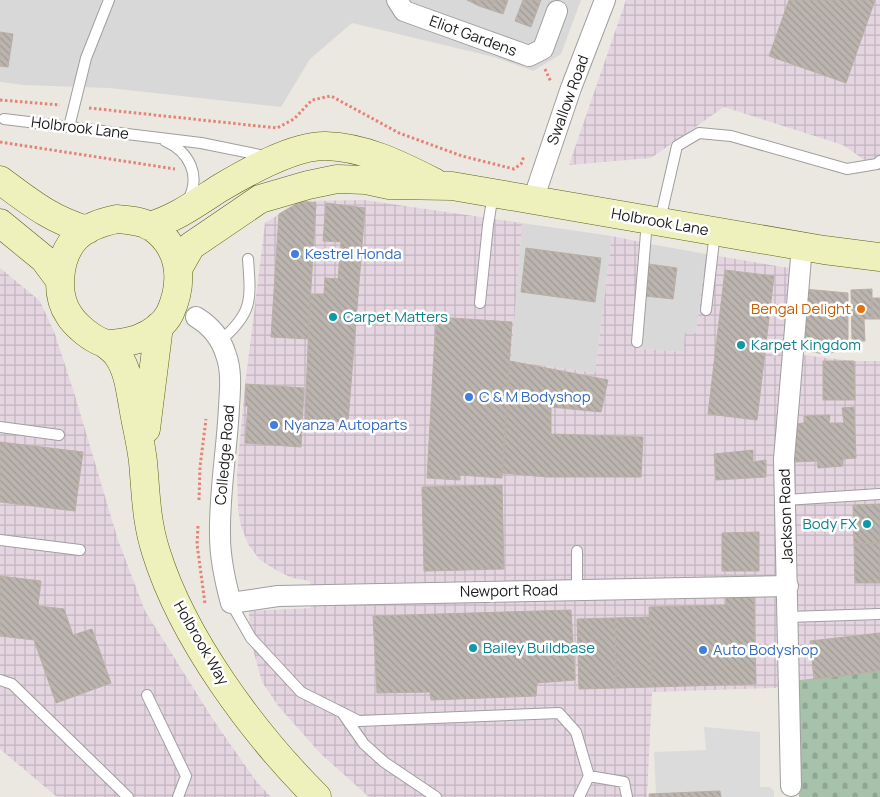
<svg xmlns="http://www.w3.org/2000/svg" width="880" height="797" viewBox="0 0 880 797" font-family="Manrope,sans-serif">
	<defs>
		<pattern id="industrial-grid" width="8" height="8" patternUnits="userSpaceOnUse" patternTransform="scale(1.25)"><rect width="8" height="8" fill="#e4d5e1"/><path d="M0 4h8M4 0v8" fill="none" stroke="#c3b6c0"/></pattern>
		<pattern id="cemetery-stones" width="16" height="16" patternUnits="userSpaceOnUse" patternTransform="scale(1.25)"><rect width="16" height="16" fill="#a6c2aa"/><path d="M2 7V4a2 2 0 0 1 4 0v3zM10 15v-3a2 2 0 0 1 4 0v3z" fill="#8ea692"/></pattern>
		<pattern id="building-back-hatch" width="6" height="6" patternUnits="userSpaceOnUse" patternTransform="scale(1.25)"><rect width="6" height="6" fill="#bbb4af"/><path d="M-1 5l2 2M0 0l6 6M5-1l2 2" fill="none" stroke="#a09a96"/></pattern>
	</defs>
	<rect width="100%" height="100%" fill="#ebe8e2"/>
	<path fill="#d9d8d8" d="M0,0H581L561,54L533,71L494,57L352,23L310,59L281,107L109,88L24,85L0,82Z
		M522,223L612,236L595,373L510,361Z
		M650,244L706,254L696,334L684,352L642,349Z"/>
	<path fill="url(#industrial-grid)" d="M626,0H880V171L843,145L724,107L651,158L569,165Z
		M364,200L522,223L511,361L595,373L612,236L650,244L642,349L683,352L685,332L696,333L706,254L801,270L793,354L854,361H880V671L799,680L775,688L652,692L647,797H369L321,754L279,707L262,682L249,635V611L311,608L310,581L292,578L276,570L260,560L248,544L241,526L238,509L237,473L245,385L265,223L301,201Z
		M0,268L40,301L55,334L76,399L118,540L145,611L214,721L256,781L271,797H57L0,749Z"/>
	<path fill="url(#cemetery-stones)" d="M880,671V797H799V680Z"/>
	<path fill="#dbdbdb" d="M704,727L760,732V787H770L774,791V797H721L720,791L656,794L654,752L706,750Z"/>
	<path fill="url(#building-back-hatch)" stroke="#bbafa6" d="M467,0H481L479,6Z
		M481,0H495L491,10L479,6Z
		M495,0H508L503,14L491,10Z
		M523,0H541L531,27L515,21Z
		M789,0H875L846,83L769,56Z
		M0,32L13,34L8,67L0,66Z
		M301,201L316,203L308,339L271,337L279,214Z
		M326,203L365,208L348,422L305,421L310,294H324L325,278L338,279L341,242L323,241Z
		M526,248L601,258L595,302L521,292Z
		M649,264L677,268L673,299L645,296Z
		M725,270L774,276L757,420L708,414Z
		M804,289L848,293V349L826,354L798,350Z
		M872,289V319H864L865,341H852L851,290Z
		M872,298H880V319H872Z
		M436,317L512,322L502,478L460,475V480L427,478Z
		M510,361L608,380L601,412L551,407V434L643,437L641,477H547L502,473Z
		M823,361H854L855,400H823Z
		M246,384L304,388L301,447L245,443L248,406H245Z
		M854,407L856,458L843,459V466L818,468L817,461L794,462L795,424L804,423V416L830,415L829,423H844L842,408Z
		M0,442L83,452L75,511L0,502Z
		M753,450V462L766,460V477L716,480L714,454Z
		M502,485L504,569L424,571L422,487Z
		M880,504V543L854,544L853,505Z
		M759,532V571H722V533Z
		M880,543V583H855L854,544Z
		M0,576L41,581L38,606L64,609L73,635L92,629L111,683L56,703L34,640L0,636Z
		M754,596L756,684L652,687L649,607L726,605V598Z
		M571,610L575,680L537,683L536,696L431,700L430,692L377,693L373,616Z
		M649,617L652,687L616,688L615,618Z
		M615,618L616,688L579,689L577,619Z
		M880,633V671L814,679L810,641Z
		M720,791L721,797H649V794Z"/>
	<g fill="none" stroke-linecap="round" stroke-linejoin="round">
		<g stroke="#9f9f9f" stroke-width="12">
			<path id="lane" d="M4,119L201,143L265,156
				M69,127L86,58L109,0
				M165,141C190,152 201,176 188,200
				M660,220L677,146L699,133L731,136L847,169L877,164L880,161
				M480,303L488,225L493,194
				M706,310L715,232
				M220,341C253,313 251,300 248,259
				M637,342L647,221
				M0,427L59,435
				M785,500L880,494
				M0,540L80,550
				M577,589V551
				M231,603L251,638L301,692L359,721L559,713L576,732L589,776L579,797
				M788,617L880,614
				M0,680L12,684L128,797
				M147,695L186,776L178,797
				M343,714L364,744L384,762L436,797
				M589,776L624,782L627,797"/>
		</g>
		<g stroke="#9f9f9f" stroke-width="22">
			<path id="street" d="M397,0L404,11L529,56L543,49L557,11
				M533,200L571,88L605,0
				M196,317C211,326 221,338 226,355C232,371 230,390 229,407C227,450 219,493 220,536C220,559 225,581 231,603L278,596L788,586
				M791,786L784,459L802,246"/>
		</g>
		<g stroke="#5b6311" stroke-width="29">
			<path id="secondary" d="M0,180C30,202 50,219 87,230
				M117,219C128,220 141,221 150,226C182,246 184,282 170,313C164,325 150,334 138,339C128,342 115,345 104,343C98,341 90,336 85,332C79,327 73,322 69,315C55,295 58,259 74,240C84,228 102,222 117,219Z
				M0,223L44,259L59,279
				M149,226C175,219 198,202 220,188C247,172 294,145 326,146C365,147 400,165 434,182
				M179,267L191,246L260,199L308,185L337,179L366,180L389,185L452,186L824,250L880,257
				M104,343C109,347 115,351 118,356C128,370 130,390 133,406C136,425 141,443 143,462C146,494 146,521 156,552C183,639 253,733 317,797
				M146,429L159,326"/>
		</g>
		<path stroke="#e88176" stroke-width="3" stroke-dasharray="2.5 2.5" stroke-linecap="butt" d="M545,69L551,82
			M0,100L60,105
			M89,108L277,128L294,119L312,100L331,96L399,133L462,156L514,169L521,164L524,156
			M0,142L175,169
			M199,500L200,467L206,419
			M198,526L197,544L205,604"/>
		<use href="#lane" stroke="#fff" stroke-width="10"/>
		<use href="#street" stroke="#fff" stroke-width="20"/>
		<use href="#secondary" stroke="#eef1bb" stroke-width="28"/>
	</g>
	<g fill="#3f7fe0" stroke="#fff" stroke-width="2">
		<circle cx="295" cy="254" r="5"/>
		<circle cx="469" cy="397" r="5"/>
		<circle cx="274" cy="425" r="5"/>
		<circle cx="703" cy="650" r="5"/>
	</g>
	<circle fill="#e8710a" stroke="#fff" stroke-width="2" cx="861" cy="309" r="5"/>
	<g fill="#0f9aa8" stroke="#fff" stroke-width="2">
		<circle cx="333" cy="317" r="5"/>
		<circle cx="741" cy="345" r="5"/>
		<circle cx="867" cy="524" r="5"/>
		<circle cx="473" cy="648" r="5"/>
	</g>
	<g text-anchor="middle" stroke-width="5" stroke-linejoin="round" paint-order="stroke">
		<g font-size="15" fill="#1b1b1b" stroke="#fff">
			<text transform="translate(473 36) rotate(20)" y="5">Eliot Gardens</text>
			<text transform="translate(568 100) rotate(-70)" y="5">Swallow Road</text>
			<text transform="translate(80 128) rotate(7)" y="5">Holbrook Lane</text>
			<text transform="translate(660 222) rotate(10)" y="5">Holbrook Lane</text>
			<text transform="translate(225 455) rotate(-85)" y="5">Colledge Road</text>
			<text transform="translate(786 516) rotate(-92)" y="5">Jackson Road</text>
			<text transform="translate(509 591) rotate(-1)" y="5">Newport Road</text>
			<text transform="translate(201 643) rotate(60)" y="5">Holbrook Way</text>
		</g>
		<g font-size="15" fill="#366cbe" stroke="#fff" text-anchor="start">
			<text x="305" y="259">Kestrel Honda</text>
			<text x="479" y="402">C &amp; M Bodyshop</text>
			<text x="284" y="430">Nyanza Autoparts</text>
			<text x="713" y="655">Auto Bodyshop</text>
		</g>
		<g font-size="15" fill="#c56008" stroke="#fff" text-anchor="end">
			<text x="851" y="314">Bengal Delight</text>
		</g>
		<g font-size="15" fill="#0d838f" stroke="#fff" text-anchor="start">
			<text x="343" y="322">Carpet Matters</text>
			<text x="751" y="350">Karpet Kingdom</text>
			<text x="857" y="529" text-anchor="end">Body FX</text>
			<text x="483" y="653">Bailey Buildbase</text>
		</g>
	</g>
</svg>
